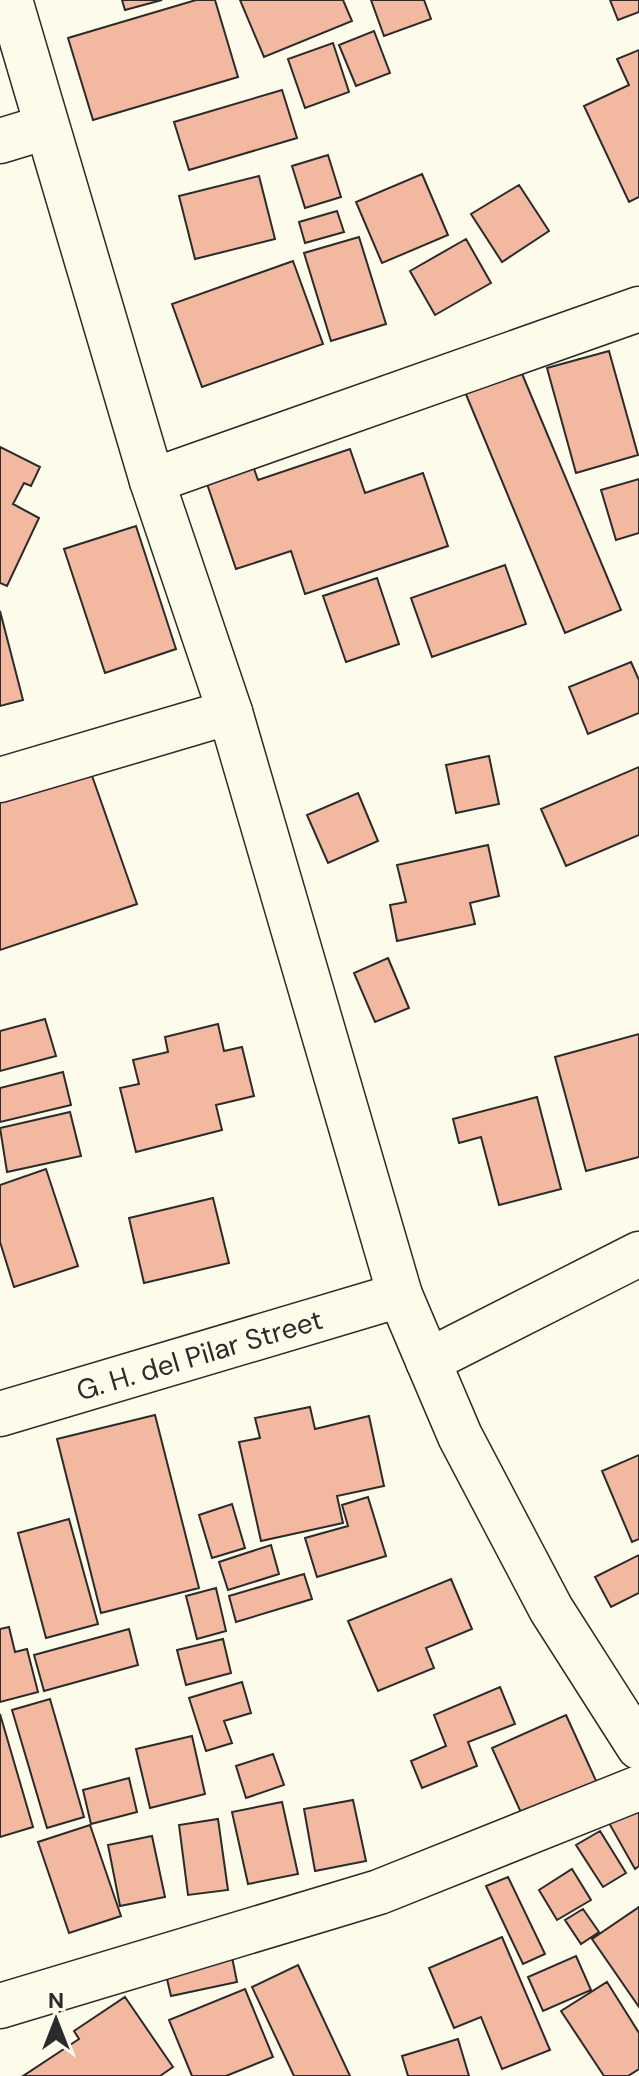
<svg xmlns="http://www.w3.org/2000/svg" width="639" height="2076" viewBox="0 0 639 2076" font-family="'DM Sans',sans-serif">
	<rect width="100%" height="100%" fill="#fdfbea"/>
	<path fill="#f2b8a0" stroke="#2b2b2b" stroke-width="2" d="M122,0H162L125,10Z
		M196,0H215L238,77L93,120L68,38Z
		M240,0H343L352,21L264,57Z
		M371,0H424L431,19L384,36Z
		M610,0H639V12L618,20Z
		M374,31L390,73L356,86L339,45Z
		M333,43L349,92L305,108L288,59Z
		M639,50V197L629,202L584,106L629,85L617,59Z
		M282,90L297,138L189,170L174,122Z
		M328,155L341,197L305,208L292,166Z
		M422,174L448,235L382,263L356,202Z
		M259,176L275,239L195,259L179,196Z
		M519,185L549,231L502,262L471,214Z
		M337,211L344,232L305,243L299,222Z
		M359,237L386,324L331,341L304,253Z
		M466,239L491,283L435,315L410,271Z
		M293,261L323,344L202,387L172,304Z
		M609,351L638,455L576,473L547,368Z
		M520,369L621,610L565,633L465,392Z
		M0,447L40,467L31,486L24,483L13,504L39,518L7,586L0,583Z
		M350,449L365,493L423,473L448,546L305,594L291,551L236,569L206,481L253,466L258,480Z
		M639,479V533L616,540L601,490Z
		M136,526L176,649L105,673L64,549Z
		M505,565L526,624L432,657L411,598Z
		M377,578L399,644L346,662L323,596Z
		M0,611L23,700L0,706Z
		M631,662L639,680V713L588,734L569,687Z
		M489,756L499,804L456,813L446,765Z
		M639,767V835L566,866L541,809Z
		M90,770L137,904L0,950V801Z
		M358,793L378,841L328,863L307,815Z
		M488,845L499,896L470,903L475,924L397,941L390,905L406,902L397,865Z
		M388,958L409,1008L375,1022L354,973Z
		M45,1019L56,1056L0,1071V1031Z
		M218,1024L224,1051L242,1047L254,1096L216,1105L222,1130L136,1152L120,1088L139,1084L133,1060L168,1052L165,1037Z
		M639,1034V1157L586,1171L555,1057Z
		M63,1072L71,1105L0,1122V1088Z
		M537,1097L561,1189L499,1205L481,1137L459,1143L453,1119Z
		M70,1112L81,1156L7,1172L0,1128Z
		M46,1169L78,1266L14,1287L0,1242V1185Z
		M213,1198L229,1263L144,1283L129,1218Z
		M310,1407L315,1429L369,1416L384,1486L337,1496L343,1523L261,1541L239,1442L260,1438L255,1418Z
		M155,1415L199,1588L101,1613L57,1439Z
		M639,1455V1539L632,1542L602,1471Z
		M368,1497L386,1556L317,1577L305,1538L348,1526L342,1505Z
		M232,1504L245,1548L212,1558L199,1515Z
		M69,1519L98,1624L46,1638L18,1533Z
		M271,1545L279,1574L228,1590L219,1562Z
		M639,1555V1593L611,1607L595,1577Z
		M304,1574L312,1599L236,1622L229,1596Z
		M451,1579L472,1629L426,1648L434,1668L378,1691L348,1621Z
		M216,1588L226,1631L197,1639L186,1596Z
		M9,1627L15,1652L27,1649L38,1692L0,1702V1629Z
		M129,1629L138,1665L44,1691L34,1655Z
		M223,1639L231,1673L186,1685L177,1650Z
		M242,1682L251,1713L224,1721L232,1743L206,1751L189,1698Z
		M500,1687L515,1724L468,1742L477,1766L422,1788L411,1761L446,1746L434,1715Z
		M50,1699L84,1817L47,1828L12,1710Z
		M0,1714L33,1827L0,1837Z
		M566,1715L597,1783L523,1817L492,1748Z
		M192,1736L205,1794L150,1808L136,1749Z
		M273,1754L284,1785L246,1798L236,1766Z
		M129,1778L137,1812L91,1824L83,1790Z
		M353,1800L366,1861L315,1871L304,1809Z
		M282,1802L298,1874L248,1884L232,1812Z
		M639,1806V1866L635,1869L609,1823Z
		M218,1819L228,1890L188,1895L179,1825Z
		M90,1825L121,1916L69,1933L38,1842Z
		M600,1831L626,1873L603,1887L576,1845Z
		M152,1836L165,1897L120,1906L108,1845Z
		M572,1869L591,1900L557,1920L539,1890Z
		M508,1877L545,1954L523,1964L486,1886Z
		M639,1907V2007L592,1939Z
		M583,1909L599,1932L581,1944L565,1920Z
		M502,1937L550,2050L502,2069L481,2017L454,2028L429,1968Z
		M230,1947L237,1982L171,1996L163,1962Z
		M576,1956L591,1990L543,2011L528,1977Z
		M298,1965L350,2076H294L252,1987Z
		M607,1982L639,2033V2069L628,2076H604L561,2011Z
		M245,1989L273,2057L226,2076H192L169,2020Z
		M125,1997L173,2067L160,2076H23L79,2039L74,2031Z
		M458,2039L469,2076H408L402,2056Z"/>
	<g fill="none" stroke-linecap="round" stroke-linejoin="round">
		<g stroke="#2b2b2b" stroke-width="47">
			<g id="minor">
				<path d="M10,0L152,481L230,712L400,1295L460,1436L551,1609L639,1747"/>
				<path d="M0,141L46,127"/>
				<path d="M152,481L639,309"/>
				<path d="M0,780L230,712"/>
				<path d="M428,1361L639,1254"/>
				<path id="s1" d="M0,1414L400,1295"/>
				<path d="M0,2006L379,1892L639,1788"/>
			</g>
		</g>
		<use href="#minor" stroke="#fdfbea" stroke-width="44"/>
	</g>
	<g text-anchor="middle" stroke-width="6" stroke-linejoin="round" paint-order="stroke">
		<g font-size="28" fill="#2b2b2b" stroke="#fdfbea">
			<text dy="10" stroke="none"><textPath href="#s1" startOffset="208">G. H. del Pilar Street</textPath></text>
		</g>
	</g>
	<g transform="translate(56 2020)" stroke="#fdfbea" stroke-width="6" paint-order="stroke">
	<path d="M0-6L14 30L0 20L-14 30Z" fill="#2b2b2b"/>
	<text y="-12" font-size="22" font-weight="bold" text-anchor="middle" fill="#2b2b2b">N</text>
	</g>
</svg>
